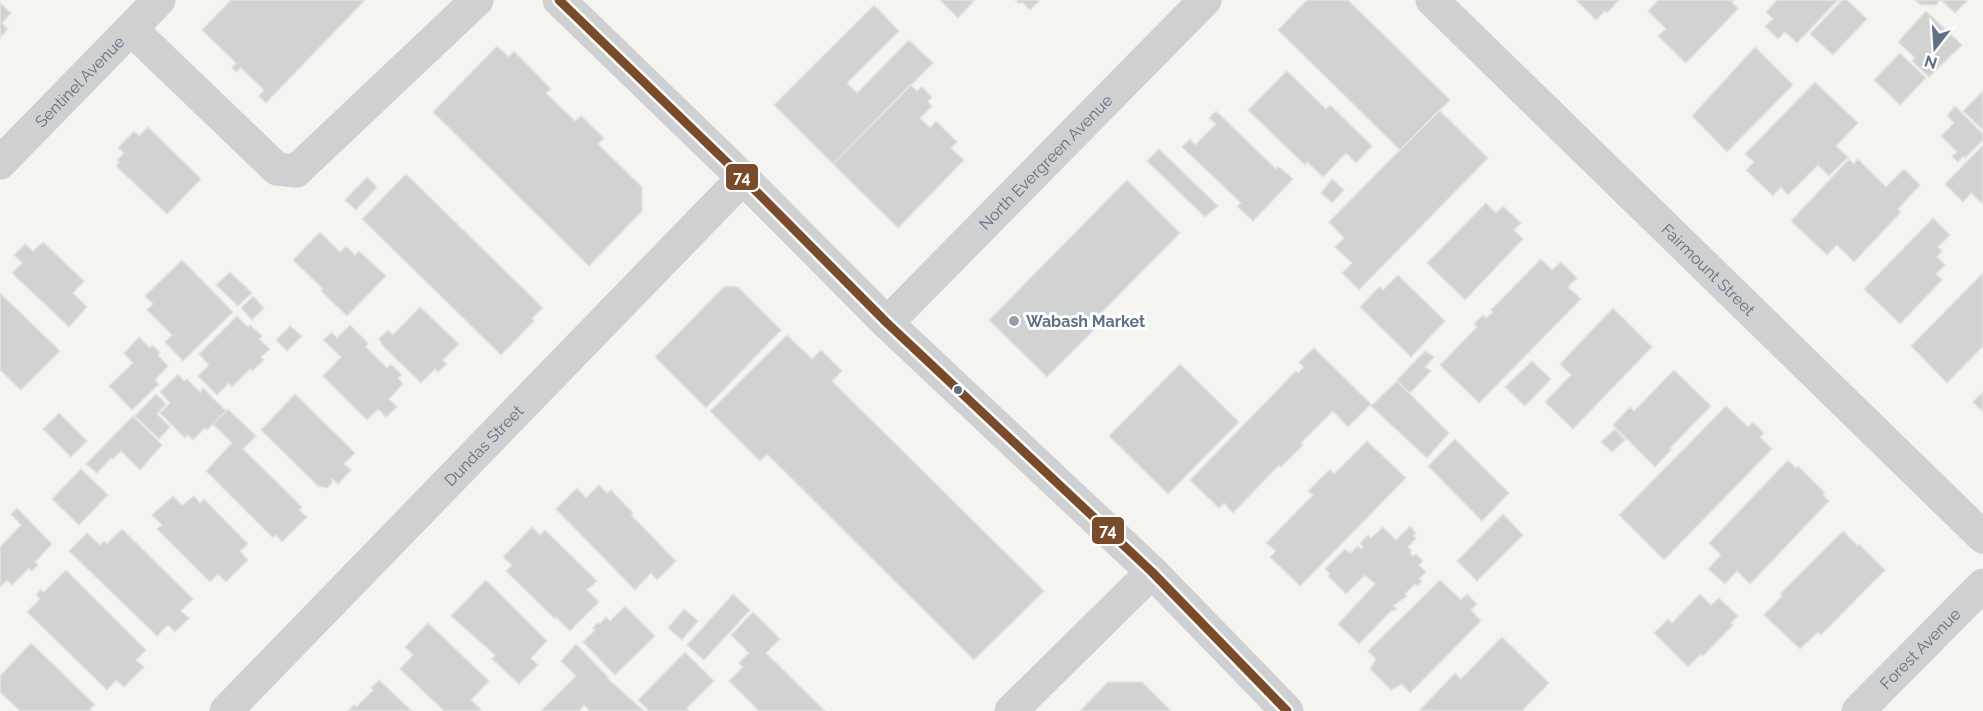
<svg xmlns="http://www.w3.org/2000/svg" width="1983" height="711" viewBox="0 0 1983 711" font-family="Raleway,sans-serif">
	<rect width="100%" height="100%" fill="#f4f4f1"/>
	<path fill="#d1d2d2" stroke="#e3e3e1" stroke-width="1.5" d="M231,0H365L266,103L259,96L264,90L241,68L236,72L232,68L236,63L202,30Z
		M940,0H975L958,18Z
		M1015,0H1040L1030,10L1022,2L1020,4Z
		M1307,0H1348L1450,100L1400,150L1278,30Z
		M1576,0H1619L1607,13L1605,11L1596,20Z
		M1658,0H1734L1732,2L1738,9L1686,63L1658,36L1666,29L1648,11Z
		M1777,0H1838L1797,43L1785,32L1778,39L1765,26L1773,19L1766,12Z
		M1842,0H1847L1867,19L1833,55L1810,34Z
		M1915,0H1940L1936,5H1921Z
		M1941,0H1968L1955,13Z
		M0,3L11,13L2,23L8,29L0,38Z
		M874,5L899,31L847,83L857,93L909,40L933,63L833,164L774,105Z
		M1926,11L1962,45L1929,77L1912,61L1915,58L1898,42Z
		M497,46L509,57L514,51L551,89L546,93L575,121L581,116L604,138L598,144L642,187V211L589,266L433,112Z
		M1755,47L1793,85L1727,152L1692,116Z
		M1900,53L1926,78L1900,105L1874,80Z
		M1287,71L1326,109L1330,105L1372,146L1356,163L1346,153L1323,177L1307,162L1305,165L1248,110Z
		M1815,82L1858,123L1836,146L1848,157L1829,176L1818,165L1788,195L1781,187L1773,196L1746,170L1754,162L1745,154Z
		M910,85L917,91L922,87L932,97L928,102L932,106L920,118L930,128L936,121L957,142L951,148L964,160L898,228L833,164Z
		M1983,91V130L1963,111Z
		M1955,106L1983,134V140L1965,158L1963,156L1958,162L1952,156L1957,152L1941,136L1954,123L1947,116Z
		M1439,110L1488,158L1359,290L1342,273L1352,263L1335,247L1344,238L1329,222Z
		M1216,111L1276,169L1278,166L1293,179L1253,221L1237,206L1241,203L1182,147L1190,139L1195,145L1216,124L1209,118Z
		M148,127L201,179L167,214L116,166L119,163L117,160L124,153L118,148L134,131L139,136Z
		M1983,145V204L1971,193L1963,202L1945,184Z
		M1159,149L1218,206L1205,217L1147,161Z
		M1849,159L1854,164L1858,159L1886,187L1904,169L1920,185L1898,209L1901,212L1854,262L1837,245L1827,255L1791,221Z
		M406,174L543,308L532,318L534,321L501,355L362,219Z
		M367,177L377,187L356,210L345,200Z
		M1332,179L1344,190L1332,203L1321,193Z
		M1127,180L1180,233L1096,318L1101,323L1047,377L989,320Z
		M1486,203L1496,213L1503,206L1521,223L1514,230L1523,239L1465,300L1427,263Z
		M1933,218L1950,235L1938,247L1942,251L1937,257L1945,265L1936,274L1942,280L1900,324L1864,289Z
		M320,232L340,252L346,246L355,255L359,251L386,276L347,316L321,291L323,289L293,260Z
		M43,242L84,281L73,293L87,307L69,327L12,273L22,263L14,255L25,244L33,251Z
		M1541,259L1552,270L1561,262L1577,278L1568,287L1581,299L1479,403L1440,365L1477,327L1474,324L1483,315L1486,318L1493,312L1491,310Z
		M182,260L233,312L183,361L165,342L172,335L147,310L153,304L145,296Z
		M230,272L252,293L238,306L216,285Z
		M1983,273V346L1947,383L1911,346Z
		M1398,275L1445,321L1411,357L1360,307L1379,287L1383,290Z
		M725,286L738,287L781,330L706,408L655,357Z
		M0,293L60,351L21,390L0,370Z
		M253,296L264,308L252,320L241,308Z
		M420,307L459,344L443,360L447,364L438,372L435,369L421,383L383,346L379,339L388,330L393,335Z
		M1613,308L1652,347L1573,429L1545,402L1571,375L1560,364Z
		M237,316L248,327L250,325L262,336L259,339L270,349L261,357L264,360L252,371L250,369L232,387L229,383L217,395L198,376L209,365L199,354Z
		M350,325L368,343L366,347L387,368L391,364L402,375L398,378L403,384L389,399L397,407L386,417L378,409L367,420L323,376L341,357L323,340L332,332L337,338Z
		M290,326L302,336L287,351L276,340Z
		M787,335L812,359L821,350L842,371L832,381L1044,591L974,660L767,454L760,461L710,411Z
		M139,337L150,348L153,345L160,353L158,355L168,366L155,380L159,384L132,410L109,386L133,363L124,353Z
		M1314,348L1371,404L1348,427L1333,411L1301,443L1303,445L1281,467L1279,465L1233,513L1224,503L1219,508L1190,480L1296,371L1298,373L1304,367L1299,362Z
		M1425,351L1434,357L1425,367L1431,371L1410,393L1397,381L1398,379Z
		M1532,361L1551,379L1525,406L1505,387Z
		M1180,364L1239,422L1168,494L1109,436Z
		M1674,370L1711,406L1670,448L1672,449L1655,467L1613,425L1630,407L1634,411Z
		M178,374L184,381L187,379L200,392L203,388L226,411L207,430L205,428L193,440L188,435L185,438L160,413L170,403L160,392Z
		M1397,381L1449,433L1427,458L1371,406Z
		M1983,392V412L1973,402Z
		M156,394L166,404L157,414L170,427L159,439L135,416Z
		M295,394L355,453L344,464L351,470L338,484L332,479V483L327,488L318,486L261,430Z
		M1726,406L1748,427L1753,422L1764,433L1760,437L1772,449L1664,560L1619,515Z
		M228,409L256,436L243,449L302,507L299,510L307,517L282,542L276,535L273,538L206,471L232,443L213,424Z
		M59,413L87,441L71,457L43,429Z
		M133,416L162,445L140,470L121,451L113,459L111,458L97,473L86,464Z
		M1615,429L1625,440L1612,452L1601,442Z
		M1455,439L1509,493L1482,521L1428,466Z
		M1367,441L1406,478L1300,586L1270,557L1276,551L1266,543L1313,495L1308,491L1330,469L1334,474Z
		M1788,460L1796,468L1798,466L1825,493L1823,495L1829,501L1750,584L1737,571L1725,584L1708,569L1721,555L1709,543Z
		M81,469L108,495L79,525L52,499Z
		M599,485L607,493L611,490L633,513L631,515L676,561L657,580L651,573L635,590L556,509L577,488L586,498Z
		M173,496L182,505L194,496L200,503L204,499L248,544L240,551L248,560L226,582L218,574L210,582L157,529L162,525L152,515Z
		M17,508L52,544L35,562L38,565L32,571L29,568L12,585L7,580L0,587V547L21,525L11,514Z
		M1503,514L1523,535L1477,581L1457,561Z
		M1410,526L1416,533L1413,536L1416,538L1408,547L1412,551L1410,553L1413,556L1416,554L1423,561L1419,565L1426,572L1419,579L1422,581L1418,586L1415,584L1405,594L1407,596L1393,606L1397,609L1394,611L1392,610L1359,644L1338,624L1375,584L1365,575L1346,594L1328,576L1330,574L1325,569L1345,549L1350,553L1358,546L1361,549L1363,546L1360,543L1368,535L1371,538L1383,527L1396,540Z
		M532,527L540,535L545,530L597,581L587,590L599,602L570,631L556,617L555,619L506,571L512,565L503,557Z
		M122,529L193,599L181,611L189,618L175,632L168,625L157,636L69,551L87,533L100,545L104,541L107,544Z
		M1843,531L1858,546L1859,544L1885,570L1821,635L1818,632L1800,649L1764,615L1782,596L1780,594Z
		M66,570L146,650L136,660L144,667L124,687L116,680L107,690L27,612L40,599L36,595L41,589L44,592Z
		M486,580L547,641L531,658L538,665L519,684L492,659L495,655L451,616Z
		M1440,580L1461,600L1467,594L1477,604L1471,610L1481,621L1410,693L1402,684L1391,690L1370,669L1376,659L1368,651Z
		M733,594L750,610L704,660L687,645Z
		M1700,594L1711,605L1719,598L1738,616L1731,623L1733,625L1703,656L1701,654L1688,667L1654,633L1668,619L1672,623Z
		M625,606L655,636L615,675L583,642L595,630L593,628L598,622L600,624L606,617L610,621Z
		M684,609L698,621L682,640L668,628Z
		M753,612L780,639L766,653L825,711H759L729,681L743,667L739,663L749,653L731,635Z
		M428,623L489,681L471,700L481,709L479,711H444L400,669L413,655L405,647Z
		M1502,637L1549,683L1522,711H1419L1455,673L1461,679Z
		M31,643L95,705L90,709L92,711H20L0,692V676Z
		M576,644L608,677L607,678L644,711H590L584,705L579,711H541L576,676L561,661Z
		M685,652L714,681L687,708L689,711H649L638,700Z
		M379,680L412,711H348L354,705L356,707L373,690L371,688Z
		M1108,682H1142L1171,711H1080Z"/>
	<g fill="none" stroke-linecap="round" stroke-linejoin="round">
		<g stroke="#cfd0d1" stroke-width="33">
			<path d="M559,0L743,178L887,323L1152,572L1287,711"/>
			<path id="s1" d="M1432,0L1983,537"/>
			<path d="M131,29L277,169L296,171L477,0"/>
			<path id="s2" d="M0,163L159,0"/>
			<path id="s3" d="M887,323L1205,0"/>
			<path id="s4" d="M226,711L743,178"/>
			<path d="M1011,711L1152,572"/>
			<path id="s5" d="M1858,711L1983,585"/>
		</g>
		<g stroke="#fff" stroke-width="14">
			<path id="bus-1" d="M559,0L743,178L887,323L1152,572L1287,711"/>
		</g>
		<use href="#bus-1" stroke="#7a4b2a" stroke-width="9"/>
	</g>
	<circle fill="#949fab" stroke="#fff" stroke-width="2" cx="1014" cy="321" r="6"/>
	<circle fill="#617185" stroke="#fff" stroke-width="2" cx="958" cy="390" r="5"/>
	<g text-anchor="middle" stroke-width="6" stroke-linejoin="round" paint-order="stroke">
		<g font-size="16" fill="#617185" stroke="#fff">
			<text dy="6" stroke="none"><textPath href="#s2" startOffset="114">Sentinel Avenue</textPath></text>
			<text dy="6" stroke="none"><textPath href="#s3" startOffset="226">North Evergreen Avenue</textPath></text>
			<text dy="6" stroke="none"><textPath href="#s1" startOffset="386">Fairmount Street</textPath></text>
			<text dy="6" stroke="none"><textPath href="#s4" startOffset="370">Dundas Street</textPath></text>
			<text dy="6" stroke="none"><textPath href="#s5" startOffset="88">Forest Avenue</textPath></text>
		</g>
		<g font-size="16" font-weight="bold" fill="#617185" stroke="#fff" text-anchor="start">
			<text x="1026" y="327">Wabash Market</text>
		</g>
	</g>
	<g stroke="#fff" stroke-width="2">
		<rect x="725" y="163" width="34" height="28" rx="6" fill="#7a4b2a"/>
		<rect x="1091" y="516" width="34" height="29" rx="6" fill="#7a4b2a"/>
	</g>
	<g font-size="16" text-anchor="middle" font-weight="bold" fill="#fff">
		<text x="742" y="183">74</text>
		<text x="1108" y="536">74</text>
	</g>
	<g transform="translate(1935 48) rotate(197)" stroke="#ffffff" stroke-width="4.5" paint-order="stroke">
	<path d="M0-4.5L10 22L0 15L-10 22Z" fill="#617185"/>
	<text y="-9" font-size="16" font-weight="bold" text-anchor="middle" fill="#617185">N</text>
	</g>
</svg>
